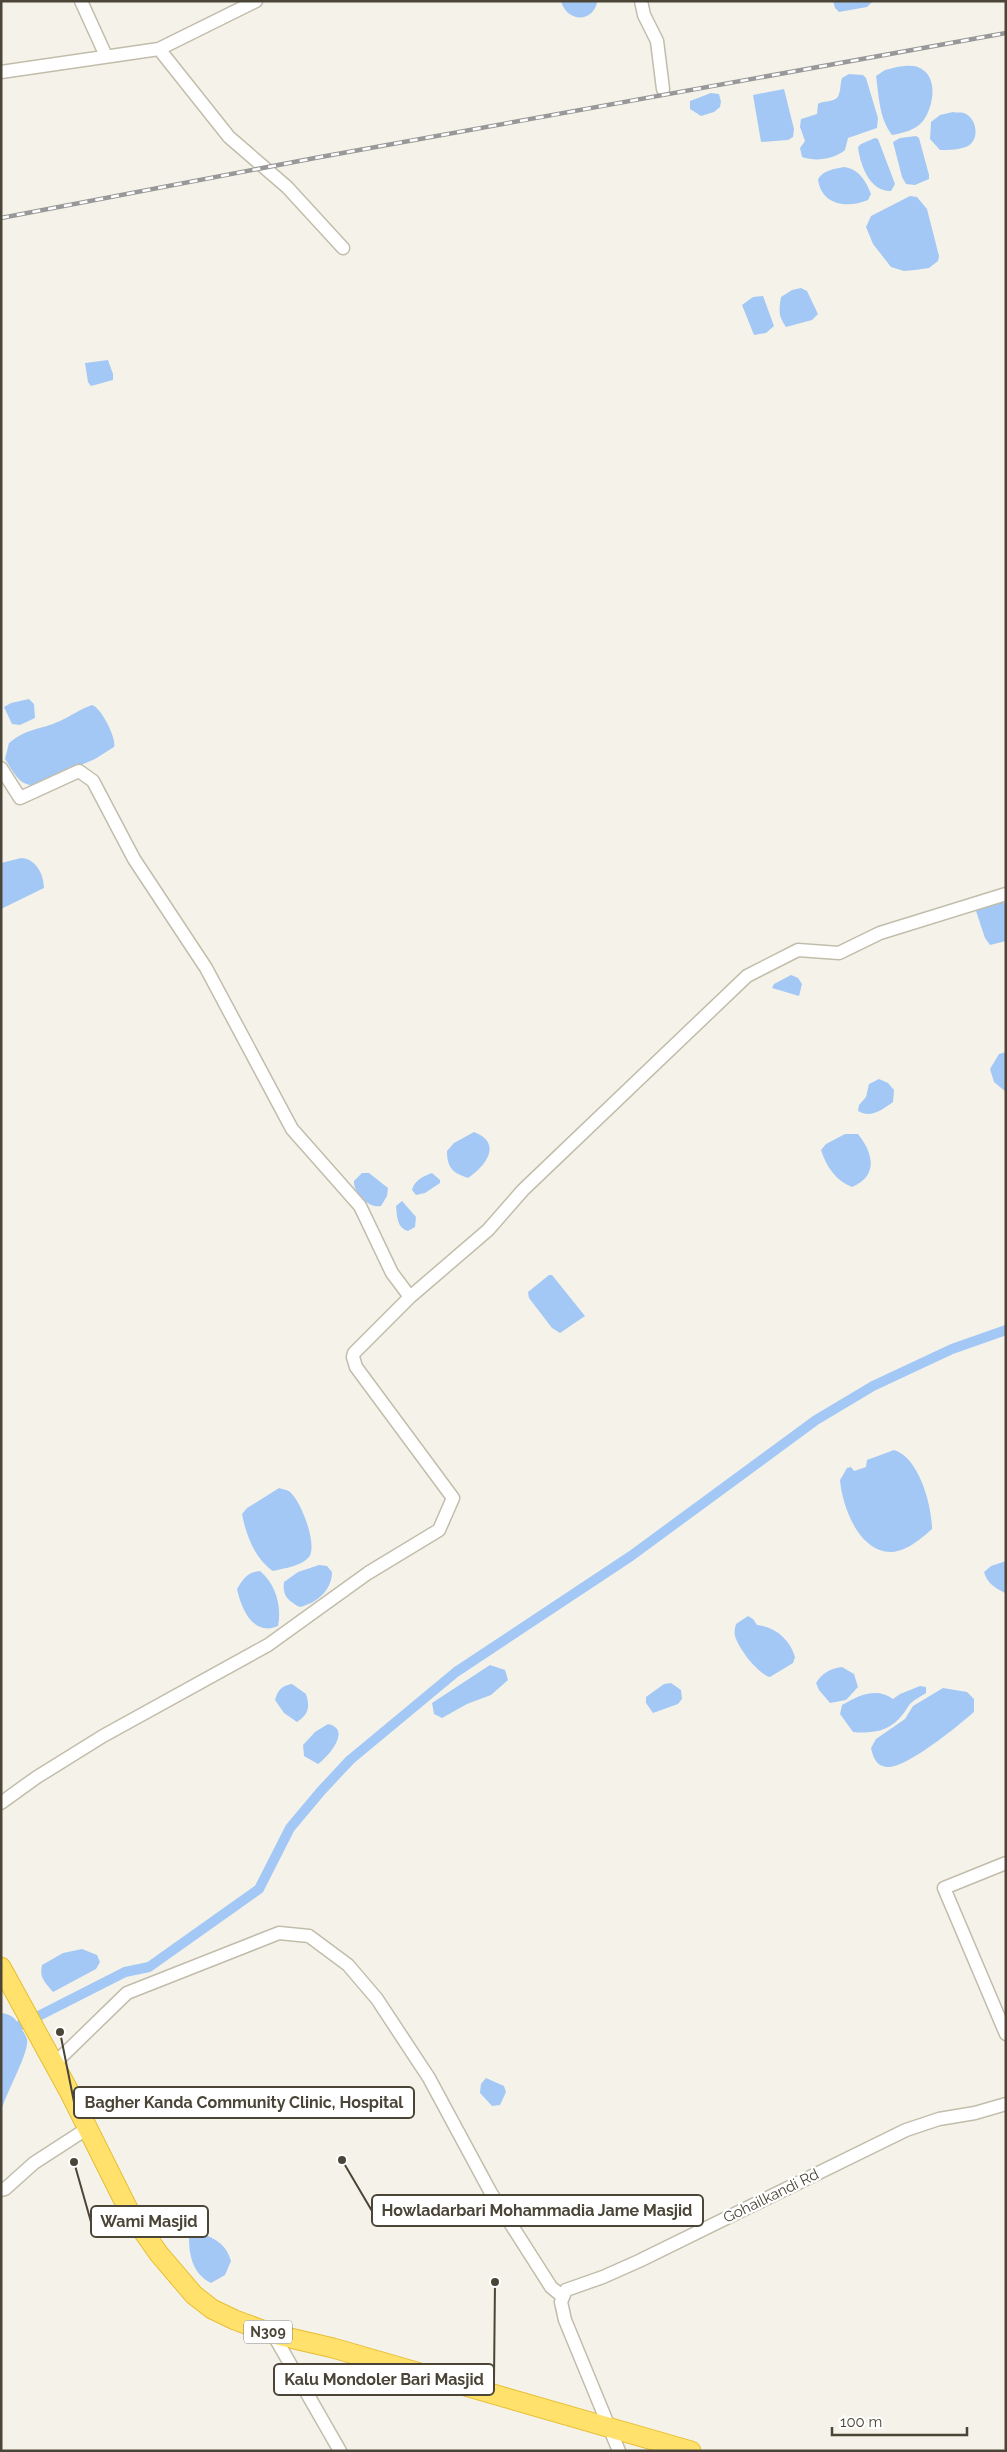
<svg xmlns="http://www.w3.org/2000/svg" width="1007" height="2452" viewBox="0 0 1007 2452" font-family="Raleway,sans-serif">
	<rect width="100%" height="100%" fill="#f5f3e9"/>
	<path fill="#a3c8f5" d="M561,1H597V3C591,24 566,21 561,1Z
		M833,1H873L867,7L839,12L835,8Z
		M897,67C905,66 916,64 923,70C938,80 933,108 923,121C916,130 903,133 892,135C879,118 879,97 876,76L885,70Z
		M849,74L863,75L866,78L878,118L877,128L848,138L845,150C834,159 816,162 802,157L800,148L805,141L800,127L801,119L817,114L818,104C824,100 837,103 839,94C841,89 840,83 842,78Z
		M784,89L794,129L793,137L788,140L761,142L753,95Z
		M711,93L719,94L721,102L720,107L714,112L701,116L690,109V101Z
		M953,112C956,113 961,112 964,113C977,118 980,139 968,146C960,150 949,150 940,150L930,139L931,122L940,115Z
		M916,136L919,138L929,175V179L915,185L906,184L902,177L893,142L900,138Z
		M875,138L878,139L895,184L891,191C870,192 860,165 858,147L861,144Z
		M844,167C859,169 866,181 871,194L868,200C847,209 821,205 818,179C824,170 834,169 844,167Z
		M910,196L917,197L927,209L939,256L938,261L929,268L915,270L904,271L891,267L873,244L866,227L871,216Z
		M801,288L807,291L818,314L812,320L786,327C778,316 779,310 781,297L792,290Z
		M763,296L774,326L766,333L754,335L742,305L753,297Z
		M108,360L113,374V380L91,386L88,382L85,363Z
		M29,699L34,704L35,718L20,725L12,724L4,707L11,703Z
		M92,705C101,707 117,739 114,747L95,759L34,785C19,786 13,771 5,759L9,743C27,728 40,730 60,721C71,716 80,709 92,705Z
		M21,858C35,858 44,874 44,888L1,909V863Z
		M1001,901L1006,904V941L990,945L985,938L976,911L978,908Z
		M791,975L798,978L802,984L799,996L772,988L774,984Z
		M1006,1052V1092L994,1082L990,1069L999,1054Z
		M879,1079L888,1083L894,1090L893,1102C883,1109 871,1119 858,1111L859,1105L866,1097L869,1084Z
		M474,1132C503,1143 486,1166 468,1178C453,1173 447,1168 447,1151L454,1143Z
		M845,1134H858C874,1154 878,1176 852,1187C836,1181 826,1166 821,1150L826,1144Z
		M362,1173H369L388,1188L387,1196L381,1206C369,1209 353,1193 354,1181Z
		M432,1173L440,1180V1183L425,1193L416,1195L412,1190C414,1181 423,1176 432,1173Z
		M402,1201L416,1217L415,1227L408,1231C397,1228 397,1216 396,1206Z
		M549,1275H552L585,1316L560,1333L552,1328L529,1298L528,1292Z
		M894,1450C919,1457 932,1506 932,1529C922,1538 907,1551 892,1552C859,1553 842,1506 840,1480L847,1468L851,1467L854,1471L866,1467L867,1460Z
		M279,1488C282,1489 288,1490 290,1492C301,1501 318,1545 309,1557C302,1566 285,1568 273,1571C255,1559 246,1535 242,1514L247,1508Z
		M1006,1561V1593H1005C995,1588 987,1583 984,1572L991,1566Z
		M319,1565L327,1566L332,1572C332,1590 317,1603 300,1607C288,1601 282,1595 284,1582L298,1572Z
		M260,1571C276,1584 282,1607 278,1626C253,1637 241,1608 237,1589C243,1579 248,1572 260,1571Z
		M748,1616L753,1619L757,1625C776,1627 790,1640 795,1657L793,1663L770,1677C757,1673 739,1649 735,1636C734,1632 735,1628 736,1624Z
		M490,1665L505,1670L508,1680L491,1695L467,1704L442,1718L434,1714L432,1703Z
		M842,1667L854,1674L858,1687L846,1700L830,1703L819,1690L816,1683C823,1672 830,1669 842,1667Z
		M671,1683L681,1690L682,1699L678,1704L653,1713L646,1703V1697L664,1684Z
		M292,1684L306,1694C310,1707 309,1714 297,1722L284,1713L275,1700C278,1689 282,1686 292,1684Z
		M920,1686L926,1687V1693C921,1696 914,1700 910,1704C907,1707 906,1711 903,1714C891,1731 873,1734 853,1732L840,1714L842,1705C859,1695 877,1687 893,1699L900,1694Z
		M943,1688L967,1692L974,1699V1712C959,1725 906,1769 887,1767C876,1766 873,1757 871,1748L876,1739L905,1719L913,1706Z
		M328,1724C352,1729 329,1756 318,1764L304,1756L303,1745L315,1732Z
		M82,1949L97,1955L100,1962L96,1969L53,1992C45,1982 39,1978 42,1965L63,1953Z
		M1,2013C10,2014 15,2017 19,2025C22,2029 25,2034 27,2039C30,2052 5,2094 1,2112Z
		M486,2078L504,2086L506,2092L500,2105L492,2106L480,2093L481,2084Z
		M196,2232C213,2237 226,2243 231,2261L225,2275L211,2283C193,2274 189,2256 189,2237Z"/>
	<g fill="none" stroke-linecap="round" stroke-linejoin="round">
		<path stroke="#a3c8f5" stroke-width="10" d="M1,2035L125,1972L149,1967L259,1889L290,1828L321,1791L350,1760L456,1672L631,1556L816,1420L873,1386L952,1349L1006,1330"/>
		<g stroke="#c2bdab" stroke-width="15">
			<path id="minor" d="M81,1L106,56
				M641,1L644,15L657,41L663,89
				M159,49L229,137L287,187L343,248
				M1,72L159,49L256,1
				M1,768L20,798L79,771L93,781L134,859L206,968L292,1129L360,1206L392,1273L410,1297
				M1,1803L37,1777L103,1736L268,1645L368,1573L439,1530L453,1498L356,1367L353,1357L354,1353L410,1297L488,1230L523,1190L747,976L798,950L839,953L880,933L1006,894
				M1006,1863L944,1888L1006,2034
				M54,2064L127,1993L279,1933L309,1936L348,1965L377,1999L429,2078L491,2193L551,2287L563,2297
				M1,2190L5,2189L34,2163L88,2128
				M273,2334L340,2451
				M619,2451L565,2320L561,2302L566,2290L603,2277L639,2261L906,2130L939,2119L975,2113L1006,2104"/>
		</g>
		<g stroke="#e7bd32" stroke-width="21">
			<path id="highway" d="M1,1967L70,2093L130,2213L159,2254L194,2295L212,2309L235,2320L273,2334L333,2348L691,2451"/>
		</g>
		<use href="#minor" stroke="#fff" stroke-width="12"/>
		<use href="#highway" stroke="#ffe16b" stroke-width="19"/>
		<g stroke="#989898" stroke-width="4.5">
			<path id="rail" d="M1,218L315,158L1006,33"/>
		</g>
		<use href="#rail" stroke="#fff" stroke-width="2.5" stroke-dasharray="8" stroke-linecap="butt"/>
	</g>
	<g text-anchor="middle" stroke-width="4.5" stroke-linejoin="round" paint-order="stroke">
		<rect fill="#fff" stroke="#807d73" stroke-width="1" x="244" y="2320.5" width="48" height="23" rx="4"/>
		<g font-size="14" font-weight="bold" fill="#4a4537">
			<text x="268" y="2337">N309</text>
		</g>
		<g font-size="15" fill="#4a4537" stroke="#fff">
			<text transform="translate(771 2196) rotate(-26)" y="5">Gohailkandi Rd</text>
		</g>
	</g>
	<path fill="none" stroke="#4a4537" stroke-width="2" d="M60 2032L74 2102M342 2160L372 2211M74 2162L91 2222M495 2282L494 2380"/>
	<g fill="#4a4537" stroke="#fff" stroke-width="2">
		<circle cx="60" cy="2032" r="5"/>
		<circle cx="342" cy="2160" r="5"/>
		<circle cx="74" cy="2162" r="5"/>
		<circle cx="495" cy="2282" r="5"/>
	</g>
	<g fill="#fff" stroke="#4a4537" stroke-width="2">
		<rect x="74" y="2087" width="340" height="31" rx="5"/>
		<rect x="372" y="2195" width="331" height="31" rx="5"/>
		<rect x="91" y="2206" width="117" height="31" rx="5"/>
		<rect x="274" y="2364" width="220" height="31" rx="5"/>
	</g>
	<g font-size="16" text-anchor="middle" font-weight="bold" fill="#4a4537">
		<text x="244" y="2108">Bagher Kanda Community Clinic, Hospital</text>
		<text x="537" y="2216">Howladarbari Mohammadia Jame Masjid</text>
		<text x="149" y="2227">Wami Masjid</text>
		<text x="384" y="2385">Kalu Mondoler Bari Masjid</text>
	</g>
	<rect width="1007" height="2452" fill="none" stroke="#4a4537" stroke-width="5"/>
	<path d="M832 2427v8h135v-8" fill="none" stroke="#4a4537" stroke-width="2.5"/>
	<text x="840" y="2427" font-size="15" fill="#4a4537" stroke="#ffffff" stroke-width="4" paint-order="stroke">100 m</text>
</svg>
